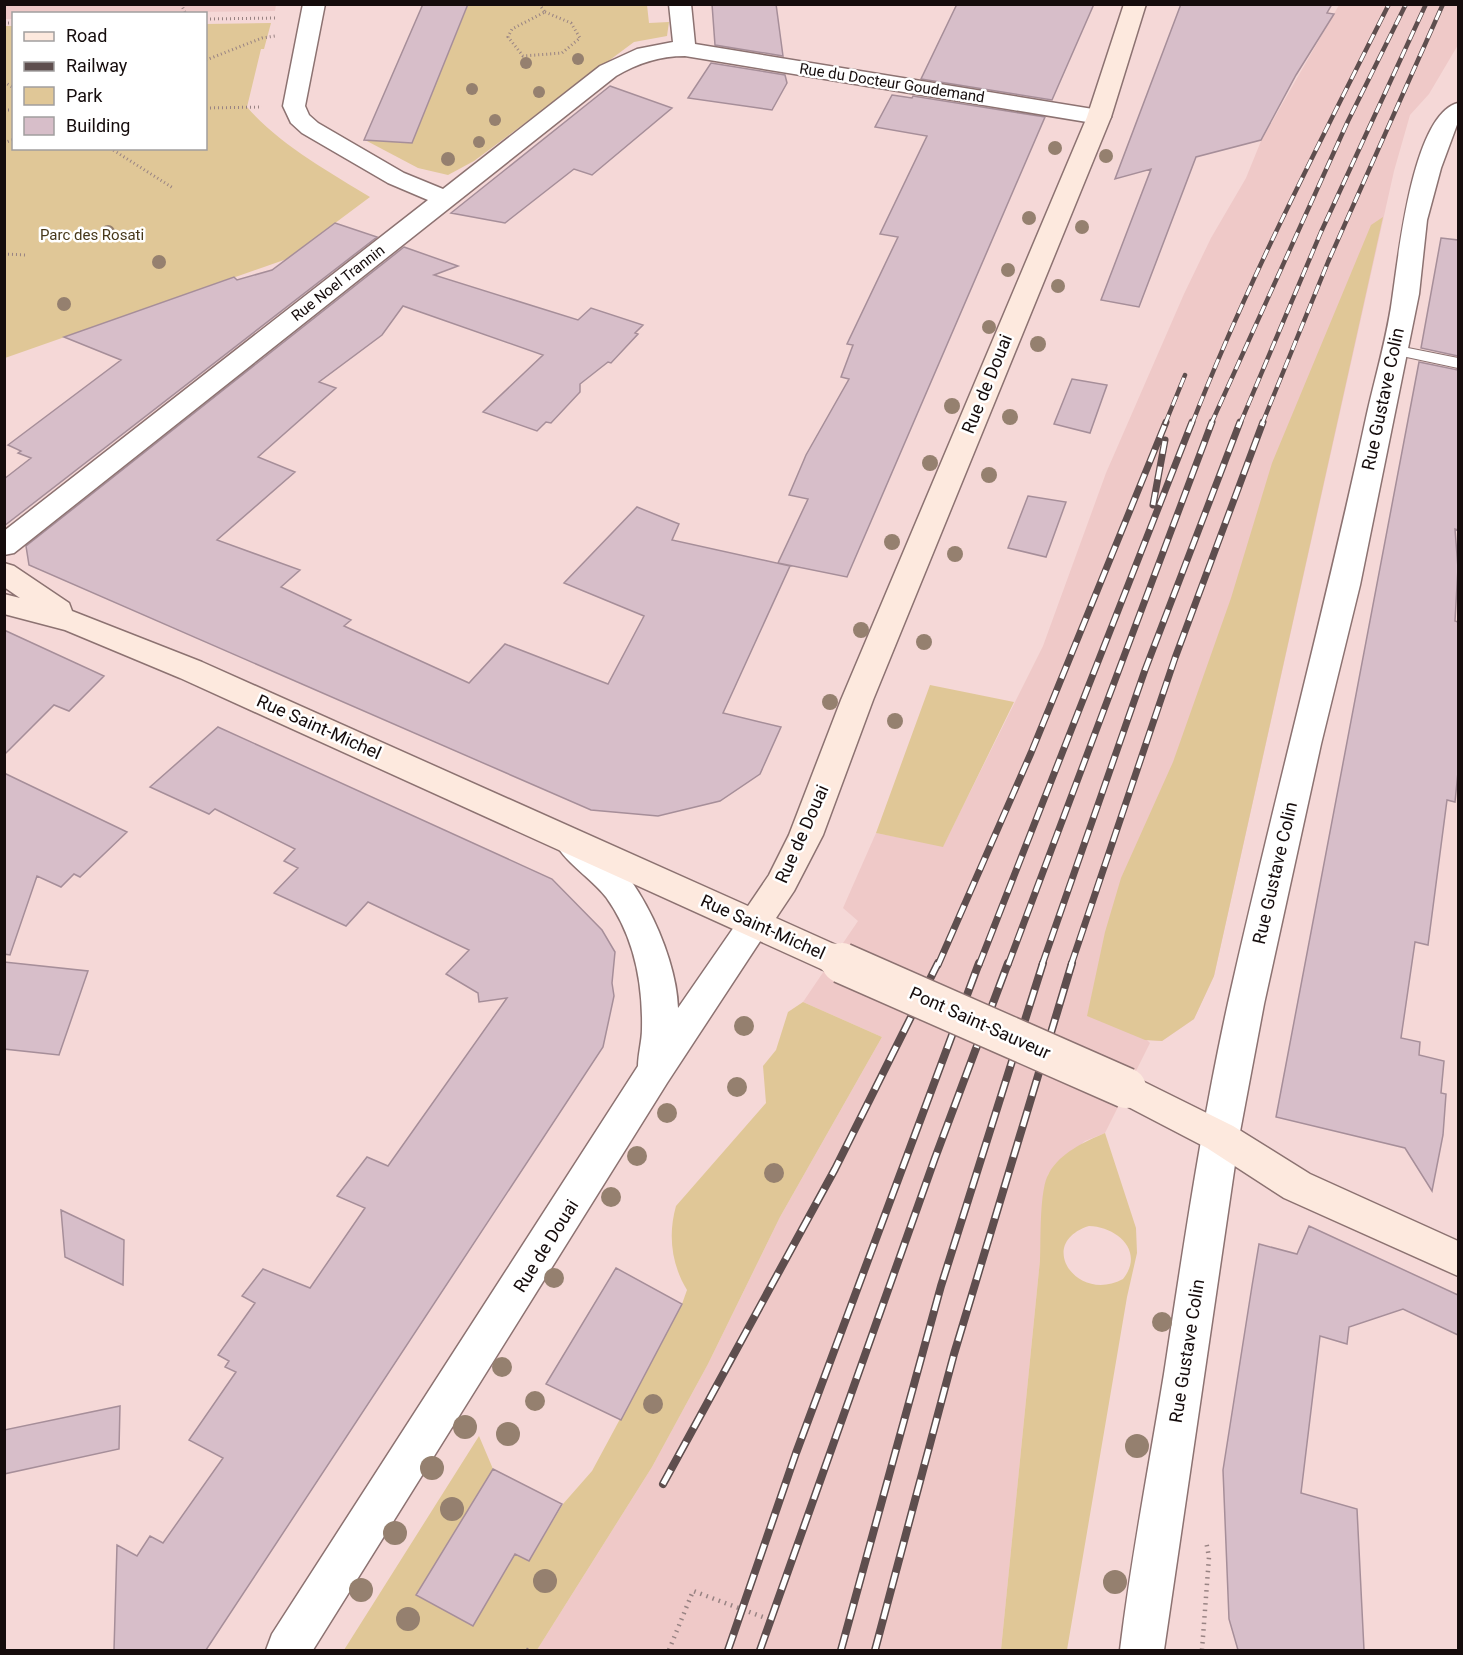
<svg xmlns="http://www.w3.org/2000/svg" width="1463" height="1655" viewBox="0 0 1463 1655" font-family="Roboto,sans-serif">
	<rect width="100%" height="100%" fill="#f5d8d7"/>
	<path fill="#efc9c8" d="M4,5L5,4L276,5L275,11L14,14L13,19H5Z
		M1339,5H1458V45L1429,94L1410,115L1394,171L1214,976L1194,1019L1162,1041L1147,1040L1150,1043L1105,1133L1085,1141L1048,1174L1043,1201L1040,1260L1001,1650H537L652,1467L708,1364L780,1217L882,1037L803,1002L858,921L843,908L876,833L943,846L1043,646L1106,473L1184,294L1211,238L1246,178L1261,141Z"/>
	<path fill="#e0c797" fill-rule="evenodd" d="M468,5H647L649,23L669,22L667,36L634,42L474,161L448,175L418,168L365,140L412,143Z
		M271,23L264,49H261L247,107C280,145 328,171 370,197L299,250L304,253L5,358V26H13L14,148H206V24Z
		M1383,217L1214,976L1194,1019L1162,1041L1145,1040L1087,1016L1105,932L1121,878L1173,762L1231,598L1272,463L1371,225Z
		M930,685L1014,702L943,847L876,833Z
		M803,1002L882,1037L780,1217L708,1364L652,1467L537,1650H344L479,1436L493,1469L416,1595L473,1626L515,1554L529,1561L563,1504L592,1471L682,1304L687,1290C671,1264 668,1234 676,1206L766,1103L763,1066L776,1050L788,1012Z
		M1105,1133L1136,1228L1137,1253L1127,1297L1067,1650H1001L1040,1260C1041,1241 1039,1189 1049,1173C1060,1153 1084,1142 1105,1133ZM1089,1226C1117,1227 1145,1251 1123,1279C1077,1304 1035,1243 1089,1226Z"/>
	<path fill="#d7bec9" stroke="#a68e99" stroke-width="1.5" d="M423,4H468L412,143L364,140Z
		M712,4H776L783,56L715,45Z
		M957,4H1094L1052,100L921,79Z
		M1181,4H1332L1327,13L1334,14L1296,75L1261,140L1196,157L1139,307L1101,300L1151,169L1115,179Z
		M711,63L785,75L787,83L772,110L688,98Z
		M610,86L672,108L592,175L574,169L505,223L451,213Z
		M892,95L912,98L913,96L1045,117L847,577L778,563L808,499L789,495L806,455L849,379L841,377L853,345L847,344L898,237L880,234L927,136L875,127Z
		M335,223L377,237L4,526V479L31,458L18,453L21,451L8,445L121,360L64,337L234,277L237,280L272,270Z
		M1441,238L1458,240V356L1421,348Z
		M404,247L458,266L434,275L578,320L591,308L643,325L635,333L638,334L611,363L608,362L580,384V392L551,423L546,422L537,431L483,412L543,355L403,306L382,335L319,382L336,388L258,457L295,472L217,540L300,570L281,587L351,620L344,626L469,683L505,644L608,684L644,616L564,583L637,507L679,524L672,540L790,566L723,713L781,727L760,774L720,801L658,816L591,810L29,565L26,546Z
		M1419,362L1458,370V530L1455,529L1458,568L1455,621L1458,622V772L1455,802L1447,800L1428,945L1415,942L1401,1038L1420,1042L1419,1055L1444,1061L1441,1093L1446,1094L1443,1135L1432,1191L1405,1148L1276,1117Z
		M1072,379L1107,385L1090,433L1054,424Z
		M1028,496L1066,502L1046,557L1008,548Z
		M4,630L104,676L69,711L54,705L4,755Z
		M218,727L552,879L602,930L615,952L612,983L614,996L603,1047L206,1650H114L117,1545L137,1556L150,1536L163,1543L223,1458L189,1440L236,1372L225,1367L229,1361L218,1355L255,1303L242,1296L263,1269L310,1288L365,1208L337,1196L367,1157L388,1166L507,998L479,1002L478,993L446,974L469,950L368,902L346,926L274,893L298,868L284,861L295,849L215,809L209,814L150,787Z
		M4,773L127,832L80,877L74,874L61,887L37,876L10,955L4,954Z
		M4,962L88,971L59,1055L4,1049Z
		M61,1210L124,1240L123,1285L65,1257Z
		M1309,1226L1458,1295V1335L1403,1309L1349,1327L1347,1344L1320,1336L1301,1493L1357,1509L1364,1650H1238L1229,1619L1223,1470L1252,1286L1259,1244L1297,1254Z
		M616,1268L682,1304L621,1420L546,1384Z
		M120,1406L119,1449L4,1474V1430Z
		M493,1469L562,1504L529,1561L515,1554L473,1626L416,1595Z"/>
	<g fill="none" stroke-linecap="round" stroke-linejoin="round">
		<g stroke="#8c7271" stroke-width="2">
			<path id="lane" d="M1393,345L1458,358V368L1388,353L1385,350L1388,347Z"/>
		</g>
		<g stroke="#8c7271" stroke-width="3">
			<path id="street" d="M303,4H325L305,106L309,115L318,123L404,173L443,189L600,66L637,49L673,42L669,4H691L695,44L1099,110L1107,112L1111,117L1107,122L1099,124L685,56C659,56 638,63 616,76L14,553L4,555V531L428,200L388,183L302,133L291,123L283,106Z
				M1458,103V122L1441,168L1427,220L1419,294L1360,585L1321,744L1264,1004L1239,1137L1164,1650H1120C1131,1558 1149,1466 1164,1374C1183,1250 1201,1126 1228,1003C1272,807 1324,614 1366,418C1375,377 1388,335 1393,293C1399,253 1413,114 1458,103Z
				M572,831C629,848 677,952 678,1008L743,914L755,910L767,914L772,923L667,1083L313,1650H266L272,1634L638,1066C638,1054 642,1041 642,1029C643,982 634,936 606,897C591,878 567,864 555,843L560,834Z"/>
		</g>
		<g stroke="#8c7271" stroke-width="3">
			<path id="secondary" d="M1124,4H1146L1111,117L873,700L823,835L794,891L776,918L845,949L850,959L845,969L833,973L821,969L180,678L65,630L4,614V594L20,598L4,587V563L14,566L69,603L72,611L202,662L748,906L769,875L789,835L841,700L1087,117Z
				M1126,1073L1233,1126L1310,1174L1458,1241V1276L1284,1198L1207,1148L1113,1099L1108,1088L1113,1077Z"/>
		</g>
		<path stroke="#988383" stroke-width="3" stroke-dasharray="1 3" stroke-linecap="butt" d="M181,4L186,14
			M539,4L545,12
			M545,12L571,23L580,38L562,53L523,56L508,37L512,29Z
			M206,19L277,18
			M4,23H14
			M206,60L262,38L275,36
			M4,82L14,88
			M206,108L262,107
			M4,110H14
			M4,143L14,139
			M110,148L173,188
			M4,254L26,255"/>
		<path stroke="#988383" stroke-width="4.5" stroke-dasharray="1.5 5" stroke-linecap="butt" d="M528,1650L530,1647
			M669,1650L693,1591L771,1620
			M1202,1650L1209,1557L1206,1541"/>
		<use href="#lane" fill="#fff" fill-rule="evenodd"/>
		<use href="#street" fill="#fff" fill-rule="evenodd"/>
		<use href="#secondary" fill="#fde9de" fill-rule="evenodd"/>
		<g stroke="#5e4e4e" stroke-width="4.5">
			<path id="rail-far2" d="M1165,424L1185,375
				M1192,424C1248,280 1320,142 1389,4
				M1211,424L1348,121L1406,4
				M1240,424L1321,232L1426,4
				M1262,424L1328,262L1443,4"/>
		</g>
		<g stroke="#5e4e4e" stroke-width="7">
			<path id="rail-far1" d="M1153,505L1165,440
				M938,965L1031,753L1166,422
				M979,965L1192,422
				M1008,965L1212,422
				M1042,965L1145,670L1240,422
				M1071,965L1175,658L1263,422"/>
		</g>
		<g stroke="#5e4e4e" stroke-width="8">
			<path id="rail" d="M663,1484L835,1169L938,963
				M728,1650L796,1453L979,963
				M760,1650L935,1158L1008,963
				M841,1650L941,1286L1043,963
				M875,1650L954,1354L1072,963"/>
		</g>
		<use href="#rail-far2" stroke="#fff" stroke-width="3" stroke-dasharray="10" stroke-linecap="butt"/>
		<use href="#rail-far1" stroke="#fff" stroke-width="4.5" stroke-dasharray="13" stroke-linecap="butt"/>
		<use href="#rail" stroke="#fff" stroke-width="5" stroke-dasharray="16" stroke-linecap="butt"/>
		<g stroke="#8c7271" stroke-width="34" stroke-linecap="butt">
			<path id="secondary-bridge-far1" d="M833,959L846,965"/>
		</g>
		<g stroke="#8c7271" stroke-width="43" stroke-linecap="butt">
			<path id="secondary-bridge" d="M842,963L1126,1088"/>
		</g>
		<use href="#secondary-bridge-far1" stroke="#fde9de" stroke-width="31"/>
		<use href="#secondary-bridge" stroke="#fde9de" stroke-width="40"/>
	</g>
	<g fill="#95806f">
		<circle cx="578" cy="59" r="6"/>
		<circle cx="526" cy="63" r="6"/>
		<circle cx="472" cy="89" r="6"/>
		<circle cx="539" cy="92" r="6"/>
		<circle cx="495" cy="120" r="6"/>
		<circle cx="479" cy="142" r="6"/>
		<circle cx="1055" cy="148" r="7"/>
		<circle cx="1106" cy="156" r="7"/>
		<circle cx="448" cy="159" r="7"/>
		<circle cx="1029" cy="218" r="7"/>
		<circle cx="1082" cy="227" r="7"/>
		<circle cx="108" cy="232" r="7"/>
		<circle cx="159" cy="262" r="7"/>
		<circle cx="1008" cy="270" r="7"/>
		<circle cx="1058" cy="286" r="7"/>
		<circle cx="64" cy="304" r="7"/>
		<circle cx="989" cy="327" r="7"/>
		<circle cx="1038" cy="344" r="8"/>
		<circle cx="952" cy="406" r="8"/>
		<circle cx="1010" cy="417" r="8"/>
		<circle cx="930" cy="463" r="8"/>
		<circle cx="989" cy="475" r="8"/>
		<circle cx="892" cy="542" r="8"/>
		<circle cx="955" cy="554" r="8"/>
		<circle cx="861" cy="630" r="8"/>
		<circle cx="924" cy="642" r="8"/>
		<circle cx="830" cy="702" r="8"/>
		<circle cx="895" cy="721" r="8"/>
		<circle cx="744" cy="1026" r="10"/>
		<circle cx="737" cy="1087" r="10"/>
		<circle cx="667" cy="1113" r="10"/>
		<circle cx="637" cy="1156" r="10"/>
		<circle cx="774" cy="1173" r="10"/>
		<circle cx="611" cy="1197" r="10"/>
		<circle cx="554" cy="1278" r="10"/>
		<circle cx="1162" cy="1322" r="10"/>
		<circle cx="502" cy="1367" r="10"/>
		<circle cx="535" cy="1401" r="10"/>
		<circle cx="653" cy="1404" r="10"/>
		<circle cx="465" cy="1427" r="12"/>
		<circle cx="508" cy="1434" r="12"/>
		<circle cx="1137" cy="1446" r="12"/>
		<circle cx="432" cy="1468" r="12"/>
		<circle cx="452" cy="1509" r="12"/>
		<circle cx="395" cy="1533" r="12"/>
		<circle cx="545" cy="1581" r="12"/>
		<circle cx="1115" cy="1582" r="12"/>
		<circle cx="361" cy="1590" r="12"/>
		<circle cx="408" cy="1619" r="12"/>
	</g>
	<g text-anchor="middle" stroke-width="5" stroke-linejoin="round" paint-order="stroke">
		<g font-size="15" fill="#150c0c" stroke="#fff">
			<text transform="translate(892 83) rotate(9)" y="5">Rue du Docteur Goudemand</text>
			<text transform="translate(338 283) rotate(-38)" y="5">Rue Noel Trannin</text>
		</g>
		<g font-size="15" fill="#47381a" stroke="#fff">
			<text x="92" y="240">Parc des Rosati</text>
		</g>
		<g font-size="18" fill="#150c0c" stroke="#fff">
			<text transform="translate(987 384) rotate(-68)" y="6">Rue de Douai</text>
			<text transform="translate(1383 399) rotate(-78)" y="6">Rue Gustave Colin</text>
			<text transform="translate(319 727) rotate(24)" y="6">Rue Saint-Michel</text>
			<text transform="translate(802 834) rotate(-66)" y="6">Rue de Douai</text>
			<text transform="translate(1275 873) rotate(-77)" y="6">Rue Gustave Colin</text>
			<text transform="translate(763 927) rotate(24)" y="6">Rue Saint-Michel</text>
			<text transform="translate(980 1023) rotate(24)" y="6">Pont Saint-Sauveur</text>
			<text transform="translate(546 1246) rotate(-58)" y="6">Rue de Douai</text>
			<text transform="translate(1187 1351) rotate(-81)" y="6">Rue Gustave Colin</text>
		</g>
	</g>
	<rect width="1463" height="1655" fill="none" stroke="#150c0c" stroke-width="12"/>
	<rect x="12" y="12" width="195" height="138" fill="#ffffff" stroke="#a19e9e" stroke-width="1.5"/>
	<rect x="24" y="32" width="30" height="9" fill="#fde9de" stroke="#a19e9e" stroke-width="1.5"/>
	<text x="66" y="42" font-size="18" fill="#150c0c">Road</text>
	<rect x="24" y="62" width="30" height="9" fill="#5e4e4e" stroke="#a19e9e" stroke-width="1.5"/>
	<text x="66" y="72" font-size="18" fill="#150c0c">Railway</text>
	<rect x="24" y="87" width="30" height="18" fill="#e0c797" stroke="#a19e9e" stroke-width="1.5"/>
	<text x="66" y="102" font-size="18" fill="#150c0c">Park</text>
	<rect x="24" y="117" width="30" height="18" fill="#d7bec9" stroke="#a19e9e" stroke-width="1.5"/>
	<text x="66" y="132" font-size="18" fill="#150c0c">Building</text>
</svg>
